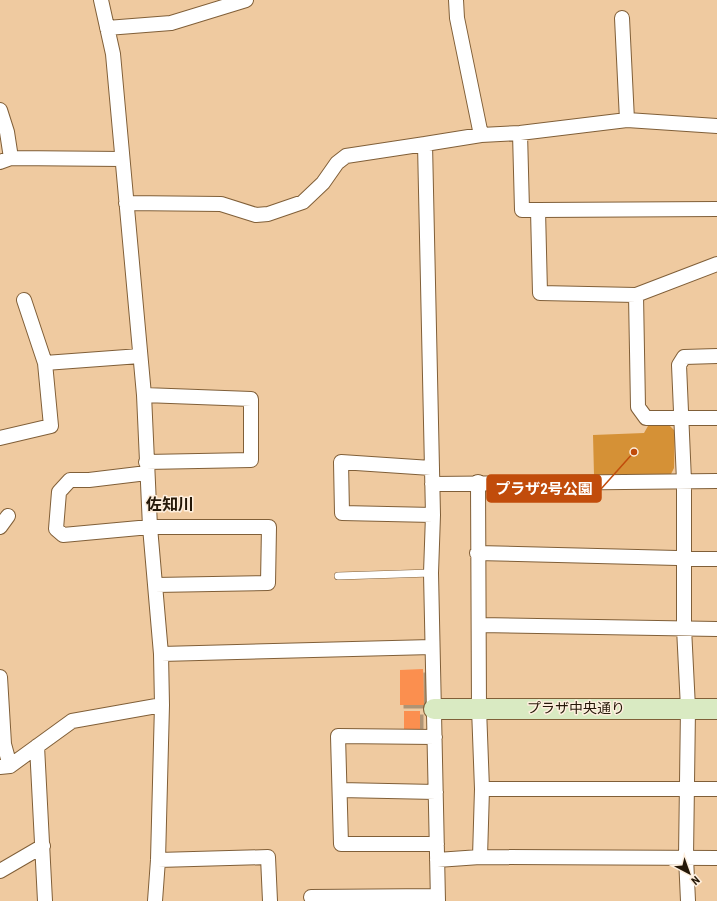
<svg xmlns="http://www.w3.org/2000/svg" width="717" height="901" viewBox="0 0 717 901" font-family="'Roboto Condensed','Noto Sans JP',sans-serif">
	<defs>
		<filter id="shadow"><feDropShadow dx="3.5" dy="3.5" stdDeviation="0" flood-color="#0004"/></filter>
	</defs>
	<rect width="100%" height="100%" fill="#efcaa0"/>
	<path fill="#d59136" d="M669,425L675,431L674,468L671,474L594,475L593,435L644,433L648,426Z"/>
	<path fill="#fb8f4f" filter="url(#shadow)" d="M423,669L424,705H400V670Z
		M404,711H420V730H404Z"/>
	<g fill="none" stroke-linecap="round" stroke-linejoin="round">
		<g stroke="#805f38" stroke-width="8">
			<path id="lane" d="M338,576L431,573"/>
		</g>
		<g stroke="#805f38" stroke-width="16">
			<path id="street" d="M101,0L113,54L144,395L150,527L161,654L162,705L158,860L155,901
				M456,0L457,18L481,135
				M622,18L627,120
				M107,28L171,23L246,0
				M0,110L7,132L11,158
				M520,133L522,210H538
				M0,162L11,158L122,159
				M126,203L221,204L256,215L268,214L303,202L323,183L337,163L346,156L425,144
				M717,264L636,295L638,407L646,418H717
				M636,295L540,293L538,210L717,209
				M45,363L140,356
				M144,395L251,399V460L146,462
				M0,438L51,426L45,363L24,300
				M431,468L341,462L342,513L433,515
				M147,473L89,480H70L59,492L56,529L63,535L150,527H269L268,583L155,585
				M478,482L479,708L482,789L480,857
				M432,484L717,481
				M0,527L8,516
				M477,553L717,559
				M479,625L717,629
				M161,654L432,647
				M0,677L4,744L10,766
				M435,737L338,736L341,844H437
				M37,746L45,901
				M0,767L10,766L72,721L162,705
				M482,789H717
				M340,790L436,792
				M158,860L268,857L270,901
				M437,860L480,857L717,858
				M0,871L43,846
				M311,897L438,896
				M438,901L431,573L433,515L425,144L481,135L520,133L627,120L717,126
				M688,901L686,857L688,708L684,628V481L679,365L684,357L717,356"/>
		</g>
		<g stroke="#805f38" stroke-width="22">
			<path id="secondary" d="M434,709H717"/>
		</g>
		<use href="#lane" stroke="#fff" stroke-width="7"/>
		<use href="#street" stroke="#fff" stroke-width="14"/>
		<use href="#secondary" stroke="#d9eac2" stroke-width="20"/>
	</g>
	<g text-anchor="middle" stroke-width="3" stroke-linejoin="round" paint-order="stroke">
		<g font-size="14" fill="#251808" stroke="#feefde">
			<text x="576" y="713">プラザ中央通り</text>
		</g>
		<g font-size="16" font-weight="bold" fill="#251808" stroke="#feefde">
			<text x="170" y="510">佐知川</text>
		</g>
	</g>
	<path fill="none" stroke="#c14c0b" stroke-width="1.5" d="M634 452L601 489"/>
	<circle fill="#c14c0b" stroke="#feefde" stroke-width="1.5" cx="634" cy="452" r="4"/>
	<rect fill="#c14c0b" stroke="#c14c0b" stroke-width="1.5" x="487" y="475" width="114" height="27" rx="4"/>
	<g font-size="15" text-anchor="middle" font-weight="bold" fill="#fff">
		<text x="544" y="494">プラザ2号公園</text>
	</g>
	<g transform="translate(689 873) rotate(139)" stroke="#feefde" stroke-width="3" paint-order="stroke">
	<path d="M0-3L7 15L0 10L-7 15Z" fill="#251808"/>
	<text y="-6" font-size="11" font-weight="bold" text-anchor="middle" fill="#251808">N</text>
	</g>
</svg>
